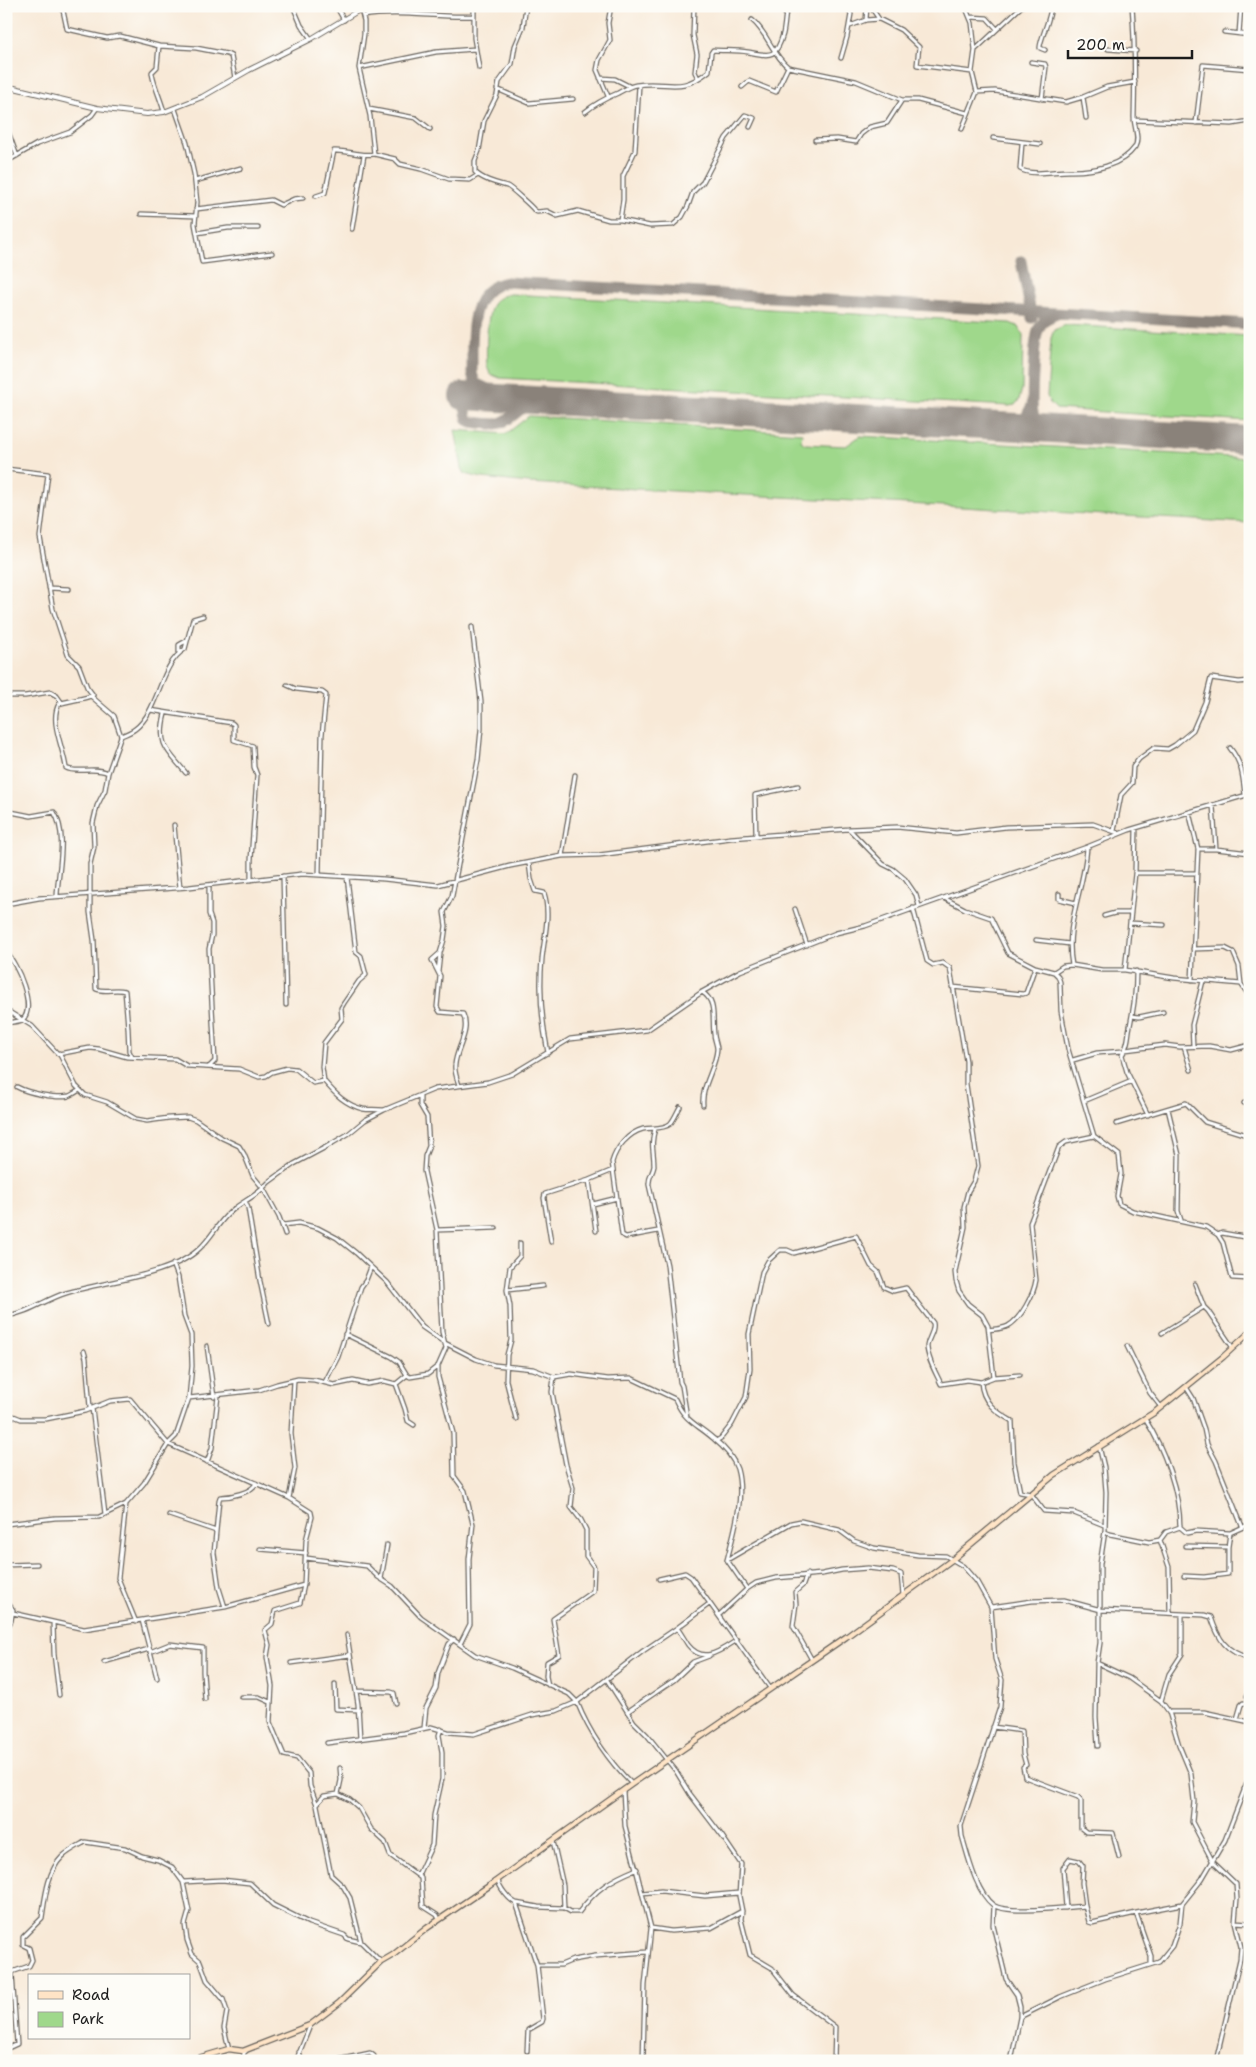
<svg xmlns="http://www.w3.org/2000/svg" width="1256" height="2067" viewBox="0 0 1256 2067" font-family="'Shantell Sans',sans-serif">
	<rect width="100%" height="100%" fill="#fdfcf7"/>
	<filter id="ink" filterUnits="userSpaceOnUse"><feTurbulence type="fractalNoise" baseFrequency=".02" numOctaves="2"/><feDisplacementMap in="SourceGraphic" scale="10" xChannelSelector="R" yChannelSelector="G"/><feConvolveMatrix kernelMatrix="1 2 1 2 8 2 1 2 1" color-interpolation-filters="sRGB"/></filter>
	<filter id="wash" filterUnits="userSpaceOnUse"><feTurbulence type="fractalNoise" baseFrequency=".0096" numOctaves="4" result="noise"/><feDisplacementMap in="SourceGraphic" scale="20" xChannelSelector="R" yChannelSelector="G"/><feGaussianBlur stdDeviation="1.12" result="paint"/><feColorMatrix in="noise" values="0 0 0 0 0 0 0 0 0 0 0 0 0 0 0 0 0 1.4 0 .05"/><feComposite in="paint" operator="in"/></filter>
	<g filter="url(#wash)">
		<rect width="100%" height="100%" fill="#f8e9d7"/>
		<path fill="#9fd88b" stroke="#5e7a54" d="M511,294L1010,323L1019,327L1023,335L1022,389L1019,400L1015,405L1009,406L500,378L490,374L487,366C486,353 486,312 494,303C498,297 504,295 511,294Z
			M1066,325L1250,336V421L1056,409L1050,403L1047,396L1051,338L1054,330Z
			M529,416L802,433L801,441L805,444L846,446L860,436L1250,458V523L529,483L482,478L465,474L462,468L455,430L506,434Z"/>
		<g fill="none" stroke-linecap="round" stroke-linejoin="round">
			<path stroke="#8a827a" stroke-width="11" d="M1021,261L1032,318
				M488,389L475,383L472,373C473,341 465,289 507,282L1250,324
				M508,398L488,389C471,391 461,402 468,420L472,422C480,423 488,424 496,424C512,422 521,404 538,400
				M1010,426L1025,419L1031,407
				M1057,429C1048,428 1039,425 1034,416C1030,407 1034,337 1039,328C1043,320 1050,317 1057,314"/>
			<path stroke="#8a827a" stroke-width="28" d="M463,396L1250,440"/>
		</g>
	</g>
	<g filter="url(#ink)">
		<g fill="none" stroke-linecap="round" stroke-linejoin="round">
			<g stroke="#69645d" stroke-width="5.5">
				<path id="minor" d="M62,6L67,29L107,38L120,36L159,46L157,67L152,72C152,81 162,102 164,112
					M293,6L301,25L311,39
					M336,6L344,20
					M474,6V38L479,68
					M526,6L523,27L515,46L512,64L499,82L497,95L484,121L479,151L475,161V172C483,180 496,183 507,186C510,187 532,207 534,210L537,212L547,211L557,216L578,211L609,220H621L650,226L673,225L682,217L688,206L693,192L703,182L726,138L745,115L754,118L750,127
					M694,6L693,35L697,54L695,72L698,78
					M870,6L879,19L901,30L919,47L917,65L972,72
					M363,16C400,10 437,18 474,16
					M970,17L987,18L997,29
					M866,20L867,6
					M850,26L866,20L879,19
					M1224,32L1250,35
					M1239,34L1241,6
					M159,46L196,48L227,54L231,56L235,78
					M1108,49L1136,51
					M975,50L1022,6
					M1045,50L1040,48C1039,42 1051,18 1051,6
					M841,58L847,37L851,14L845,6
					M1031,62L1045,64L1046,67L1042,99
					M788,67L856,81L902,100
					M359,68L436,52L475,49
					M600,78L615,79L629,86
					M742,87L749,81L776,92L788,67C772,54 767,32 752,20
					M497,89L529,103L573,99
					M977,92L995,91L1066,102L1083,97L1107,87L1135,82
					M608,96L597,70L599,60L610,40L608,23L611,6
					M1083,97L1086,118
					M175,109L187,143L194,174L197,202L195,224L202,262L272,253
					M369,109L416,118L430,129
					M585,112C596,103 606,98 618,93C624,90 629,86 636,85C669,80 679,95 709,71L711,53L713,50C724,51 737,50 748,52C770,56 776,59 783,34C785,25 785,15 787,6
					M1134,120L1232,124L1250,121
					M1196,123L1203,65L1250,69
					M6,126L17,156
					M962,129L977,92L972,72L975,50L972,23L965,6
					M993,138L1040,144
					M815,140L837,139L856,142L861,134L870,127L887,123L902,100H918L967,113
					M1022,143L1020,169C1033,177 1057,170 1072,171C1093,171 1122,166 1135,147C1140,138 1134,127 1134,117C1135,80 1135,43 1132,6
					M374,154L395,159L400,164L421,169L449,179L470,180L478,175
					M6,162L37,144L70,132L92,115L97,108
					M195,181L241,168
					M316,196L325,193L334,151C347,150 361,157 374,154L370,116L359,68L364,34V21L361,9
					M196,209L271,200L281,205L294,199L303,198
					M141,214L196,216
					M620,220L623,200V176L635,151L639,85
					M352,229L364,155
					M197,233L228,228H258
					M6,469L48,474L40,537L53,609L68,655L79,666L87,687L93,695C89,698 67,701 59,704C49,721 64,749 66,768C76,774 95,766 108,773L105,790L97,806L93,823L94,847L90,864V912L94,940L96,989C105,993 115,988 125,991L128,1028L129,1051L132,1057
					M49,588L69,589
					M179,653V645L186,641
					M287,685L296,689L322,692L326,695L322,735L319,875
					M6,696H25L50,692L57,696L62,703
					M92,697L114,716L121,736
					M150,710L232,723L234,725V740L253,746L254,767L257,775L251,860V880
					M165,714C157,745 167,750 186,773
					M1230,748C1242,763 1243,776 1245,795
					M108,773L121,736C126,734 131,732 135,729C160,710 159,665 185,649L193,619L203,616
					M1213,805L1216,849
					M6,811L31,816L54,812C68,834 58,870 57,896
					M1189,812L1198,849L1192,980
					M174,825L180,888
					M849,829L883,864L893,869L905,879L916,895L919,906
					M1114,831L1121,795L1132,783L1133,767L1139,759L1154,748L1168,749L1175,745L1193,730L1205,702L1211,678L1239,682L1250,681
					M756,836L755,795L798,786
					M1087,847C1085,887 1064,924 1072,965L1102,970H1125L1174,978L1241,984
					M1198,849H1216L1250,853
					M562,856L575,775
					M529,863L531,879L535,891L544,893C551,914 544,938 542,959C539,990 542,1023 548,1053
					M1135,873H1197
					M283,876L286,1005
					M1059,894V899L1076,903
					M944,898L965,909L991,918L1008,953L1035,967L1054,972L1058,976L1060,982L1061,1011L1068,1049L1094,1136L1119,1155L1121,1174L1117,1196L1119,1204L1133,1211L1206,1227L1218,1235L1223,1243L1232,1278L1250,1279
					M6,904L39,898L189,887L302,874L384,879L438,885L510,866L562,856L599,855L731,838L849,829L897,827L956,833L1006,827L1093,824L1118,833
					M913,908L927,961L933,965L943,963L950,968L966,1061V1084L978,1166L974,1181L968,1191L964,1207L965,1227L955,1272L956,1281L959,1291L968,1304L982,1315L988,1326L994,1377L981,1382
					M795,909L807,945
					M1104,916L1115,913H1131
					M1130,923L1164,925
					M1036,940L1070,944
					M1193,949L1225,948L1233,952L1239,966L1241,984L1250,997
					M6,953C17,962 37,1009 22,1020C18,1022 11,1022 6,1023
					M1125,970L1135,873L1136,828
					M438,972L440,954
					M1054,972L1063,966L1072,965
					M952,987L1023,994L1026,993L1035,967
					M702,992C717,1001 712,1019 714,1034C714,1039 717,1044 717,1049C716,1068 701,1086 703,1105
					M6,1010L32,1026L58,1054L90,1048L99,1049L127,1057L175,1059L187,1066L239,1069L259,1077L266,1076L272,1072L287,1068L296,1069L313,1083L324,1081C335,1094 346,1105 363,1109C369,1110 376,1109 383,1110
					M1132,1016L1139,1017L1163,1012
					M1193,1046L1192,1025L1203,981
					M1184,1047L1191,1070
					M1125,1049C1129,1041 1128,1034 1130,1026C1134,1005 1136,993 1136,971
					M59,1053L76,1086L85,1095L107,1102L136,1119L147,1121L169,1118L188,1117L196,1120L222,1138L239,1146L244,1154L253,1176L263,1188L269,1182L294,1164L326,1147L348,1134L365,1120L384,1110L435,1089L488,1082L512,1074L570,1039L647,1030L702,992L740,971L836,933L865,926L1087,847L1129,830L1250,794
					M1073,1060L1097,1053L1123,1051
					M209,1067L215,1061L209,949L212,935V923L209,914V885
					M324,1081L322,1067L324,1043L342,1019L341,1008L344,1003L359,981L366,975L361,956L356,952L355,944L347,877
					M459,1085C457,1079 454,1071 455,1065C456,1048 471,1032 463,1014L440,1012L437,1007L440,976L432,960L440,953L444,940L446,926L444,912L452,896L478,760L481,729V702L472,627
					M17,1087C28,1093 57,1099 69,1096C72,1095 76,1092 80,1090
					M420,1096V1105L427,1117L429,1146L425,1156L424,1171L437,1230L442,1332L446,1348L438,1366V1377L453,1433L454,1476L465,1491L473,1524L469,1559L470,1624L460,1644
					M1084,1101L1132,1081
					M1244,1103L1250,1106
					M1168,1109L1179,1155L1178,1211L1181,1220
					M1148,1115L1127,1072L1122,1055L1125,1050L1165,1045L1180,1047L1209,1046L1231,1050L1250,1045
					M1116,1124L1186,1103L1205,1122L1250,1136
					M655,1129C650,1145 654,1150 654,1166C653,1173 648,1177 649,1185L667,1265L680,1382L682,1386L687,1417
					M246,1203L248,1208L260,1281L269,1324
					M593,1204L617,1198
					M283,1225L299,1223L318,1228L337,1238L356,1253L387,1282L422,1327L445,1343L476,1359L494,1365L533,1369L554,1377L552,1392L566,1465L573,1488L571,1507L581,1520L586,1530V1556L594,1567L593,1591L553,1619L559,1655L547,1662L546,1676L548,1685
					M437,1230L496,1228
					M596,1231L589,1180L613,1170
					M658,1231L626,1237L622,1235L612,1162C616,1148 628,1133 643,1129C652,1127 662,1130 670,1124C674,1120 677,1112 680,1107
					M1218,1235L1222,1233L1250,1238
					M551,1242L544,1198L545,1194L589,1180
					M1195,1284L1204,1307L1208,1311L1233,1348
					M507,1290L543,1286
					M6,1316C29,1313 46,1299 66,1293C104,1281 172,1276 200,1248C210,1239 217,1225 227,1215C237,1204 252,1199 263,1188L279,1217L285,1234
					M989,1330C995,1329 1002,1329 1008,1326C1021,1319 1034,1294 1036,1280L1030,1223L1059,1147L1066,1142L1094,1136
					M1162,1333L1204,1307
					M345,1334L392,1357L399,1362L407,1375L396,1384
					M207,1346L214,1397
					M1127,1346L1150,1393L1161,1407
					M84,1351L86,1358L90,1408
					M407,1375L410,1377L428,1374L438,1366
					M554,1377L571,1374L608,1379L631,1378L675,1399C686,1423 696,1423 714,1439C724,1447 733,1457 737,1469C745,1498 734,1532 727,1560L747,1589L719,1615
					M994,1377L1020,1375
					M294,1380L291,1434L295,1468L289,1498L311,1512L312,1517L306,1540L304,1585L300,1603L275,1611L272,1624L265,1630L269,1645L267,1657L272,1686L270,1722L284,1755L297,1758L309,1773L310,1786L317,1805L331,1875L343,1886L350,1898L361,1942
					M325,1382L338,1357L361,1287L366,1280L371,1267
					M1186,1387L1193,1398L1204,1429L1207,1444L1216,1461L1242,1526
					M189,1398L259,1390L277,1384L298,1379L314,1380L334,1385L353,1381L367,1384L384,1381L396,1384L405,1409L408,1421L414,1425
					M92,1408L105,1514
					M6,1413L21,1419H46L85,1411L110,1401L130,1399L168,1444L176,1436L189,1398L192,1366L191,1335L184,1316L178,1277L173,1264
					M516,1419L506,1380L507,1355L511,1340L510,1306L507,1290L510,1267L520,1256V1243
					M1145,1419C1164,1448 1180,1493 1180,1527L1166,1532L1160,1540
					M716,1441L721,1438L732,1424L746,1397L750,1369L749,1334L762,1272L768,1261L780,1250H787L794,1253L856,1236L871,1266L878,1272L884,1287L893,1291L906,1288L933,1323C935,1332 928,1337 927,1346C927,1358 936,1373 941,1384L967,1380L981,1382C982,1402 996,1412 1012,1421L1014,1462L1020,1492L1031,1494L1044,1511L1074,1513L1104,1525
					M207,1462L212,1448L218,1396
					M126,1504L118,1578L136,1622
					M169,1515L216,1531
					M6,1524L55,1518L99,1517L126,1504L144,1483L168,1444L289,1498
					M1180,1527L1187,1533L1196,1531L1230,1533
					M1105,1532L1110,1534L1149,1542L1160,1540L1169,1567L1170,1613
					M1185,1546L1228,1547L1230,1533L1250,1524
					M260,1549L306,1553
					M306,1558L367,1566L378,1577L392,1586L421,1617L475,1655L512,1668L569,1694L577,1702L556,1711L532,1715L474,1734L448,1732L431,1727L404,1733L327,1743
					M727,1560L791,1523L801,1521L839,1530L854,1541L874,1548L918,1555L946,1556L963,1566L977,1582L991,1607L995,1659L1002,1680L1000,1707L961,1826L962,1836C968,1856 976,1892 993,1905C1007,1915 1066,1907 1085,1906L1089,1922L1092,1923L1136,1913L1151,1956V1963
					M6,1565L37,1564
					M807,1574L803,1585L795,1592L796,1604L793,1626L812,1660
					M1184,1576L1204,1577L1228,1574V1547
					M381,1579L387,1545
					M659,1579L685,1573L691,1577L770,1688
					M747,1589L756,1583L776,1578L822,1574L842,1570L868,1568L893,1571L901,1574L903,1595
					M6,1606H10L13,1610L11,1621L6,1630
					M225,1607L219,1588L214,1553L219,1500L220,1497C230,1497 252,1493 256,1483
					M991,1607L1032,1601L1064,1600L1101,1610L1204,1615L1211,1617C1218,1638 1226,1653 1250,1658
					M13,1613L84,1629L225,1607L304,1585
					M1182,1614V1654L1169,1674L1161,1701L1169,1712L1179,1745L1191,1774L1194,1801L1192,1822L1213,1862L1236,1884L1237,1899L1235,1922L1241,1947L1240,1959L1216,2061
					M142,1620L157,1678
					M53,1622L54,1654L59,1695
					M677,1628L709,1604
					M347,1635L358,1704L360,1739
					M150,1652L170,1644L203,1648V1672L205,1699
					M104,1662L149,1649
					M291,1663L350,1655
					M1097,1663L1129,1678L1161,1701
					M607,1680L634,1722L647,1735L676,1771L690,1794L722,1836L741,1864L739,1896L742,1911L741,1919L750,1955L772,1968L793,1995L835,2027L834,2061
					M335,1684L336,1709L359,1710
					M356,1691L391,1692L394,1693L396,1703
					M1247,1696L1250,1690
					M241,1697H259L270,1702
					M627,1712L674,1680L693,1662L709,1656
					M1169,1712H1204L1250,1722
					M1237,1719L1241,1705L1243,1703L1250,1704
					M993,1727L1022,1731L1023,1754L1026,1765L1023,1767L1025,1777L1078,1797L1081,1800V1828L1086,1832L1113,1833L1119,1857
					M424,1728L426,1708L436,1688L438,1673L449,1644L454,1639
					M1098,1746L1096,1717L1097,1663L1100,1643V1564L1105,1531L1106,1492L1104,1467L1099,1446
					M632,1784C609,1762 589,1732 577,1702L643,1651L677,1628C681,1633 684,1639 688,1645C704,1665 721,1650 737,1640
					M1244,1789L1250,1792
					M623,1791L625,1826L651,1928L645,1985L643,2061
					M338,1794L350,1800L359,1808L371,1829L385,1842L390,1855L421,1878L423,1906L437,1915L439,1919
					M317,1804L324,1796L338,1794L341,1780L340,1768
					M553,1841L563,1885L564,1908L571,1912H579C597,1888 610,1880 637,1869
					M418,1875L432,1845L434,1815L442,1779V1752L439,1735L441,1729
					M498,1880C499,1887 509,1900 516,1903L537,1965L543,2019L542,2022L528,2030L527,2051
					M183,1882L189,1911L185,1925L187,1940L192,1954L200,1961L207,1980L223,1999L227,2011L224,2028L229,2049
					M642,1893L661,1891L705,1896L739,1893
					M516,1903L538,1907L564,1908
					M994,1906L993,1925L1006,1979L1017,1995L1020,2007V2017L1011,2061
					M1066,1908L1063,1868L1070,1859L1079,1861L1083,1866L1082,1883L1085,1906
					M1136,1913L1182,1904
					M1235,1922L1250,1923
					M651,1928L671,1931L711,1928L742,1911
					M537,1965H561L573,1960L595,1956L647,1952
					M1020,2017L1060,1997L1105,1979L1159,1962L1172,1946L1180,1923L1182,1904L1202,1879L1225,1840L1250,1775
					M6,2049L17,2044L12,1972L29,1966L32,1960L29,1948L23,1945V1937L42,1918C45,1899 47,1872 62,1857C68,1851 78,1846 85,1842L125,1848L142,1856L158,1860L172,1867L183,1882L222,1880L250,1883L273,1905L309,1923L344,1935L348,1939L361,1942L381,1962
					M299,2052L302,2061
					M337,2060L370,2053L374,2056V2061
					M243,2061L244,2053L246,2051
					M296,2061L310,2026"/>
			</g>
			<g stroke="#69645d" stroke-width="6">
				<path id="tertiary" d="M6,86L97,108L147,114L164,112L202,97L249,70L311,39L366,6"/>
			</g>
			<g stroke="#69645d" stroke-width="7">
				<path id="secondary" d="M188,2061L229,2049L243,2051L310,2025L339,2003L381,1962L393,1955L427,1928L489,1886L632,1784L846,1637L953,1559L1054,1475L1155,1412L1223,1357L1250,1332"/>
			</g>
			<use href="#minor" stroke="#fff" stroke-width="3"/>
			<use href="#tertiary" stroke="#fff" stroke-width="4"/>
			<use href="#secondary" stroke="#ffe4c6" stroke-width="4.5"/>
		</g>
	</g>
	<rect width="1256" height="2067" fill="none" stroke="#fdfcf7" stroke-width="25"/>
	<rect x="28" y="1974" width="162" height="65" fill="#fdfcf7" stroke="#a3a29f"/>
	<rect x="38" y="1991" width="25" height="8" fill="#ffe4c6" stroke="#a3a29f"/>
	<text x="72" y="2000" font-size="15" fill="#1c1c1c">Road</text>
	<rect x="38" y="2012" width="25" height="15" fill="#9fd88b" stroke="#a3a29f"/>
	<text x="72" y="2024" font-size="15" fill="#1c1c1c">Park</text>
	<path d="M1068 50v8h124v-8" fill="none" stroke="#1c1c1c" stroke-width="2.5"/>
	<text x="1076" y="50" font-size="15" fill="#1c1c1c" stroke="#fdfcf7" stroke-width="4" paint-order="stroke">200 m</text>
</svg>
